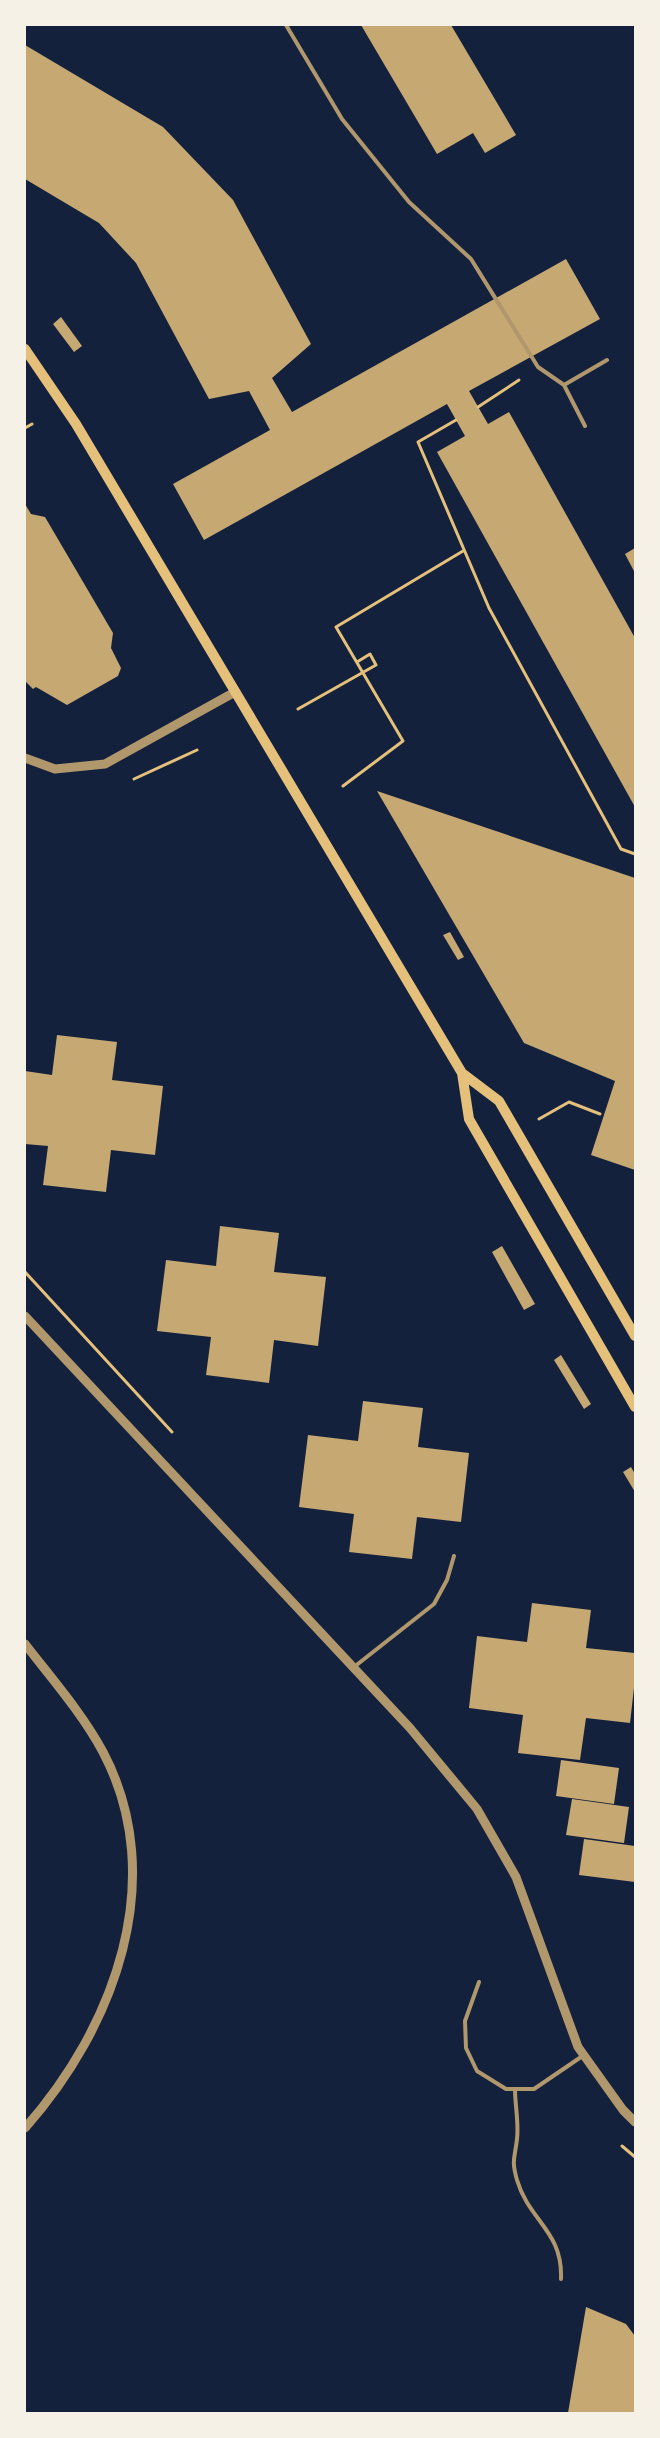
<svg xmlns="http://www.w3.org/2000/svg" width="660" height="2438" viewBox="0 0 660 2438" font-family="'DejaVu Sans',sans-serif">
	<rect width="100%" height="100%" fill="#14213d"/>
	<path fill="#c6a872" d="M361,25H451L516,135L485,153L473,133L437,154Z
		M25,45L163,127L233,200L311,344L272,378L292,412L566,259L600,319L469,391L488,424L509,412L635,638V807L437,452L465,436L447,404L204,540L173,484L270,430L249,391L209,399L136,263L99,223L25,179Z
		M61,317L82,346L74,352L53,324Z
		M25,504L31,514L45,517L113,633L111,648L121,668L118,676L67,705L36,687L33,689L25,681Z
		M635,548V573L625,554Z
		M377,791L635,878V1170L591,1155L615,1081L524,1043Z
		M450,932L464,957L458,960L443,935Z
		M57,1035L117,1042L112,1080L163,1086L155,1155L111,1150L106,1192L43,1185L48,1146L25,1144V1071L52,1075Z
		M220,1226L279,1233L274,1272L326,1277L318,1346L274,1340L269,1383L206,1375L211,1337L157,1331L166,1260L216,1266Z
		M502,1246L535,1304L524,1310L492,1252Z
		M561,1355L591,1404L584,1409L554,1360Z
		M363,1401L423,1408L418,1447L469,1453L461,1522L417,1517L412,1559L349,1552L354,1514L299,1507L308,1435L358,1441Z
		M631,1467L635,1474V1492L623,1472Z
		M532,1603L591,1610L586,1648L635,1653V1679L630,1723L586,1718L580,1760L518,1753L523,1715L469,1708L477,1636L527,1642Z
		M561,1760L619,1768L614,1804L556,1796Z
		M572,1799L629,1807L624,1843L566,1835Z
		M584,1839L635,1846V1882L579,1875Z
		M586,2307L626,2324L635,2336V2413H568Z"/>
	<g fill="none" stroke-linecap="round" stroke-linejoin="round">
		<path stroke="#e5c07b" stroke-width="3" d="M478,407L519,380
			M456,420L418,442L489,608L621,849L635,854
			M25,428L32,424
			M298,709L376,665L370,654L357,662
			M134,779L197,750
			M343,786L403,741L336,627L463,551
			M539,1119L569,1102L600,1114
			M25,1272L172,1432
			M622,2146L635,2157"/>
		<path stroke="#b1986c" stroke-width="4" d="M286,25L342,119L409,202L471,259L538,367L564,385L585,426
			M564,385L607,360
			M354,1667L434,1604L447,1580L454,1556
			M479,1982L465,2021L466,2048L477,2071L506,2089H534L584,2055
			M515,2089C515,2105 519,2123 517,2139C515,2158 511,2159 517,2180C529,2221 563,2231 561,2279"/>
		<path stroke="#b1986c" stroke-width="9" d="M25,758L55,769L105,764L235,692
			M25,1316L410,1728L477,1809L516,1877L578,2047L623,2110L635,2122
			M25,1644C52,1679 82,1713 103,1752C170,1879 114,2028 25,2128"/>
		<path stroke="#e5c07b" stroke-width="10" d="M25,349L76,424L462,1073L499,1101L635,1336
			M462,1073L469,1119L635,1407"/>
	</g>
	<rect width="660" height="2438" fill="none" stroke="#f6f1e7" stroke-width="52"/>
</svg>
